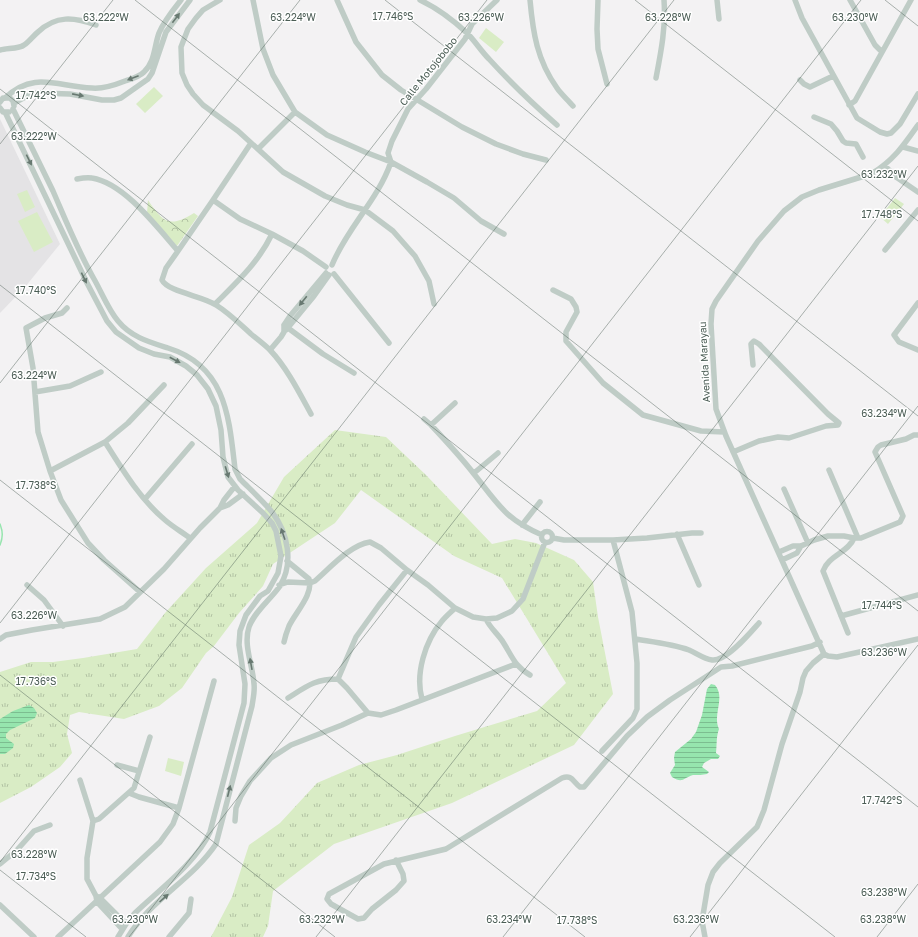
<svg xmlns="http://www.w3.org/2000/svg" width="918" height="937" viewBox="0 0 918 937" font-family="'Golos Text',sans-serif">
	<defs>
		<pattern id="grass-tufts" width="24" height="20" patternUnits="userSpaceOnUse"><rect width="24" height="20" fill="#d9ecc5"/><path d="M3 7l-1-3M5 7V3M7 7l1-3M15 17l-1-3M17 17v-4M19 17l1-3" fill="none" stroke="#b2c2a3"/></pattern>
		<pattern id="park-crowns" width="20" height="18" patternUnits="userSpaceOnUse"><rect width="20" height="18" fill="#d9ecc5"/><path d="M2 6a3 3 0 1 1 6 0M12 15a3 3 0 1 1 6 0" fill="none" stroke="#b2c2a3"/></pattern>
		<pattern id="water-rules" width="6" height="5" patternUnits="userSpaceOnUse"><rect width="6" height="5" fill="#96e5ae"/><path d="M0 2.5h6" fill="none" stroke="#7cbd90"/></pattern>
	</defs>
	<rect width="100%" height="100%" fill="#f3f2f3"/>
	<path fill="#e4e3e5" d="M0,119L60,244L25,287L0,313Z"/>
	<path fill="url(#grass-tufts)" d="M335,430L386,437L426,475L492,544L515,539L536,543L574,560L593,582L598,617L613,694L574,745L452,803L334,844L273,891L268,926L263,937H211L232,897L249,845L280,823L317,783L359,765L397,755L455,736L537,711L566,683L502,578L454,556L361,490L335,523L273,564L263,586L239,613L214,646L206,653L182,688L159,706L124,719L79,712L70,715L67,734L72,753L60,767L31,787L0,803V672L31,662H53L83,658L137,649L165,613L206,568L257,523L284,477Z"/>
	<path fill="url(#park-crowns)" d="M148,200C163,223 170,228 194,213L198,216L177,246L147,213Z"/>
	<path fill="#d9ecc5" d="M486,28L504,42L496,52L479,38Z
		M154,87L163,96L145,113L136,104Z
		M27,190L35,207L25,212L17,194Z
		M895,198L904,204L888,224L880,217Z
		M37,212L53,242L34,252L18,221Z
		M168,758L184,762L181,776L165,771Z"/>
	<path fill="url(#water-rules)" d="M711,684L715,685C726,698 712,714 719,729C716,737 717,745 716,753L720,756L718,759H711L704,763L702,767L709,772L707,774C703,775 698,775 693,775C683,778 683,784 672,777L670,773L675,765L674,758L675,752L691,739L696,732L702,715L707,689Z
		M29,705L34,708L37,713L35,718L10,730L6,734V738L14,744L13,748L5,754H0V719L13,711Z"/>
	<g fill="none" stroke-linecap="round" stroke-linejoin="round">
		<path stroke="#96e5ae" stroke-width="1.5" d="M0,524C3,532 3,537 0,545"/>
		<path stroke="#bfccc6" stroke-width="5.5" d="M220,0L203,10L196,18L188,29L181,47L182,73L187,85L193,94L203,105L238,131L283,172L325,196L347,205L365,210L393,231L415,256L429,281L434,304
			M253,0L263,49L273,75L295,112L327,135L365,152L391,162L427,182L454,198L481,221L504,234
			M337,0L356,42L382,75L401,90L462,127L496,144L523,154L546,160
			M420,0C437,8 453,20 467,33C475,41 481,51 489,59C510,82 533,104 557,125
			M530,0C533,33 537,60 557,88C561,94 568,100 573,106
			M598,0L597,29L598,49L607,84
			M717,0L719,19
			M795,0L802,18L857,118L880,132L887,134L891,133L900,124L918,94
			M850,0L875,45L881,51
			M0,50C7,48 19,49 24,45C29,42 33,36 38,32C56,15 74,17 96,25
			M656,78C661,52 666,27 664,0
			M800,80L804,84L810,87L833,76
			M5,98C34,70 58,87 92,88C103,89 115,85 125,81C131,79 139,77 144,72C155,62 154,47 159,33C164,21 173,10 181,0
			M0,102L3,98H10L13,101L14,106
			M14,103L29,95L37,93L70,94L102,100H114L121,98L148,79L152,73L166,32L190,0
			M849,105L855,101L911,0
			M0,108L3,112H9
			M13,109C26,136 40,164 53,191C66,221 78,251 94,279C102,293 108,309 118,321C131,337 149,342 168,348C226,366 229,417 235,469L240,479C251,490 262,500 272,512C288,533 294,563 280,586C271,599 254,612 249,627C243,645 253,666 254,684C255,691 253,699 252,706L216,844C192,880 150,900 128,937
			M5,112L87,283L107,321L116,332L139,348L154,354L170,357L186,366L197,375L208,389L216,406L221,430L223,457L228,477L238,490L263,513L272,523L276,531L281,556L278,573L268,591L260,596L246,615L240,631L239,645L245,684L244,703L210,832C197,862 159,890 135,913L126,924L118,937
			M814,117L831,124L837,131L843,141L846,143L856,144L863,157
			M918,125C904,145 893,161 871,174L819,190L802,197L784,211L758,241L716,301L712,309L711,324L716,409L726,436L824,654L828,656L837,657L918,639
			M903,147L918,151
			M258,149L295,112
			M884,165L896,177L918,192
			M77,179C82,178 87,177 92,178C124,183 157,227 178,251
			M213,200L251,143
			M885,250L918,210
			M332,265C347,228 378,200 391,162L388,153L392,141L408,109L426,89L465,39L472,24L497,0
			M334,274L389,343
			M553,290L571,299L576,307L577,312L566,332V341L603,383L643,415L701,431L724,432
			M918,303L894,335L899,342L918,350
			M215,304C237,282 258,263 272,234
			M67,308L62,313L45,318L26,328L33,368L38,432L50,471L61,500L88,543L104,560L140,592
			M284,325L323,354L354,373
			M286,330L314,296L329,275
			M270,350L281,337L284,332V325L290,316L326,273
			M35,392L70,386L101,372
			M311,414C299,392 287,368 270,350C264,344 257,339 251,334C240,324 229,313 216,305C203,296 168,292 162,280L166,268L178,251L213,200L240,219L272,234L303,251L326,267
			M424,419L431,425C446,441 461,457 474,474C498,504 505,519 542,535
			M431,425L455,403
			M105,442C122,469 140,499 165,520C173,527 182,532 190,538
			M733,452L759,441L778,437L789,438L826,426L838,425L839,423L828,414L759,344L754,341L751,344L753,365
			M829,470L858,538
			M50,471L105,442L128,423L164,385
			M474,473L498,453
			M784,489L808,543
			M145,499L192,444
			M220,508L224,500L235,486
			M522,525L540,502
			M541.5 537a5.5 5.5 0 1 1 11 0a5.5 5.5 0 1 1-11 0Z
			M677,534L699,585
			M553,538L564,540H613L647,538L692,533H701
			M779,552L793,546H801L814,540L828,536H844L854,538H861L900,522L903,516L875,452L878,447L881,445L906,439L914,435H918
			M782,560L797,553L801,546
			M27,585L44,600L63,626
			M279,585L288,582L310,583L315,581C330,568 350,545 370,542L381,548L407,570L428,585L455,608L473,617L486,619L497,618L512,611L523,599L545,542
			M841,616L918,595
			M486,619C490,628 498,634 503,642C512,656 515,667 530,675
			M848,633L823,571C828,556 849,552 854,538
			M0,639L6,635L32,630L100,619L125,607L164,569L200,528L220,508L228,505L243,494
			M635,639C653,642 672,644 689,650C696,653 704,659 712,660C726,662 751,632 759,623
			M284,642C285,637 287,631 289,626C295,613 314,594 309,579L287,561
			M288,698C307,686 315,679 338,679
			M422,699C415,674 425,641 442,621C446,616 451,612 455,608
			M368,713L347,688L338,679L356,637L379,605L407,570
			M602,751L633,718L637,709V663L632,612L613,540
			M117,765L139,771
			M80,780L93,821L87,858V879L96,896L97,902L122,929
			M129,793L139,797L179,808
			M93,821L99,819L134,788L150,737
			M235,821L236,808L241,796L250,781L271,758L291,745L342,725L368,713L381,715L396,710L516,664
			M396,860L403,874L404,881L396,890L372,909L364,918L358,919L331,904L327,899L329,894L384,864L446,849L562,778C572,774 573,782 580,787H584L627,736L647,717L670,700L721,667L732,666L812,646L820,642
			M0,864L17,850L34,831L50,825
			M99,897L126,924
			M0,905L34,937
			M58,937L160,842L173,824L179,808L214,681
			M169,937L189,913L191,899
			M705,937L702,921L708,885L713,872L720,863L757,827L764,810L782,744L800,692L803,678L806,671L813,663L824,654"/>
	</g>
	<defs><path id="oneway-solid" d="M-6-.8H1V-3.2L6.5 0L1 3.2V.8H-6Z"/></defs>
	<g fill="#687971">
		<use href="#oneway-solid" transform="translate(176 18) rotate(-53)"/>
		<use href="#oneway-solid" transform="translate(133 78) rotate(159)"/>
		<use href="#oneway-solid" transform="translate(78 95) rotate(11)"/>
		<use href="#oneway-solid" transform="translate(29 160) rotate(64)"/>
		<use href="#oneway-solid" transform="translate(84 278) rotate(64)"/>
		<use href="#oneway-solid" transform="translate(303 301) rotate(129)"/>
		<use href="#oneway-solid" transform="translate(175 360) rotate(28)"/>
		<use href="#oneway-solid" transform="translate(227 472) rotate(73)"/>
		<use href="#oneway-solid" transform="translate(283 534) rotate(-109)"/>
		<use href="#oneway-solid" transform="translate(251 664) rotate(-100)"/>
		<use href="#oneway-solid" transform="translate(229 791) rotate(-76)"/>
		<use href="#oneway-solid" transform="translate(164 898) rotate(-42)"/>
	</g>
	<path fill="none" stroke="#4b5d55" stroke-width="1" stroke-opacity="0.45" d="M135,0L918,611M385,0L918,416M635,0L918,221M885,0L918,26M0,89L918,807M0,144L113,0M0,285L835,937M0,383L300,0M0,480L585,937M0,623L487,0M0,675L335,937M0,862L674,0M0,870L86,937M129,937L861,0M316,937L918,166M503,937L918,406M690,937L918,645M877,937L918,884"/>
	<g text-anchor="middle" stroke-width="3" stroke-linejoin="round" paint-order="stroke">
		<g font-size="10" fill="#4b5d55" stroke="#fff">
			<text transform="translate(428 71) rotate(-51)" y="4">Calle Motojobobo</text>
			<text transform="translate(704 362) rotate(-93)" y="4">Avenida Marayau</text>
		</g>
	</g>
	<g font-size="10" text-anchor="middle" fill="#4b5d55" stroke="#fff" stroke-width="3" stroke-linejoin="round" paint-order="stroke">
		<text x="393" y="20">17.746°S</text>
		<text x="855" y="21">63.230°W</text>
		<text x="106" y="21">63.222°W</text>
		<text x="293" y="21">63.224°W</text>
		<text x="481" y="21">63.226°W</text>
		<text x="668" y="21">63.228°W</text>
		<text x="36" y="99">17.742°S</text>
		<text x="34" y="140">63.222°W</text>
		<text x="884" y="178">63.232°W</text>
		<text x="882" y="218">17.748°S</text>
		<text x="36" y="294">17.740°S</text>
		<text x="34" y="379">63.224°W</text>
		<text x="884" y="417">63.234°W</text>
		<text x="36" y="489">17.738°S</text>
		<text x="882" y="609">17.744°S</text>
		<text x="34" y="619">63.226°W</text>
		<text x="884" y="656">63.236°W</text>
		<text x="36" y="685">17.736°S</text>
		<text x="882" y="804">17.742°S</text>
		<text x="34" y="858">63.228°W</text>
		<text x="36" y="880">17.734°S</text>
		<text x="884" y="896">63.238°W</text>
		<text x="135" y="923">63.230°W</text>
		<text x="322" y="923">63.232°W</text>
		<text x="509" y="923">63.234°W</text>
		<text x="696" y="923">63.236°W</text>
		<text x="883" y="923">63.238°W</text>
		<text x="577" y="924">17.738°S</text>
	</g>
</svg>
